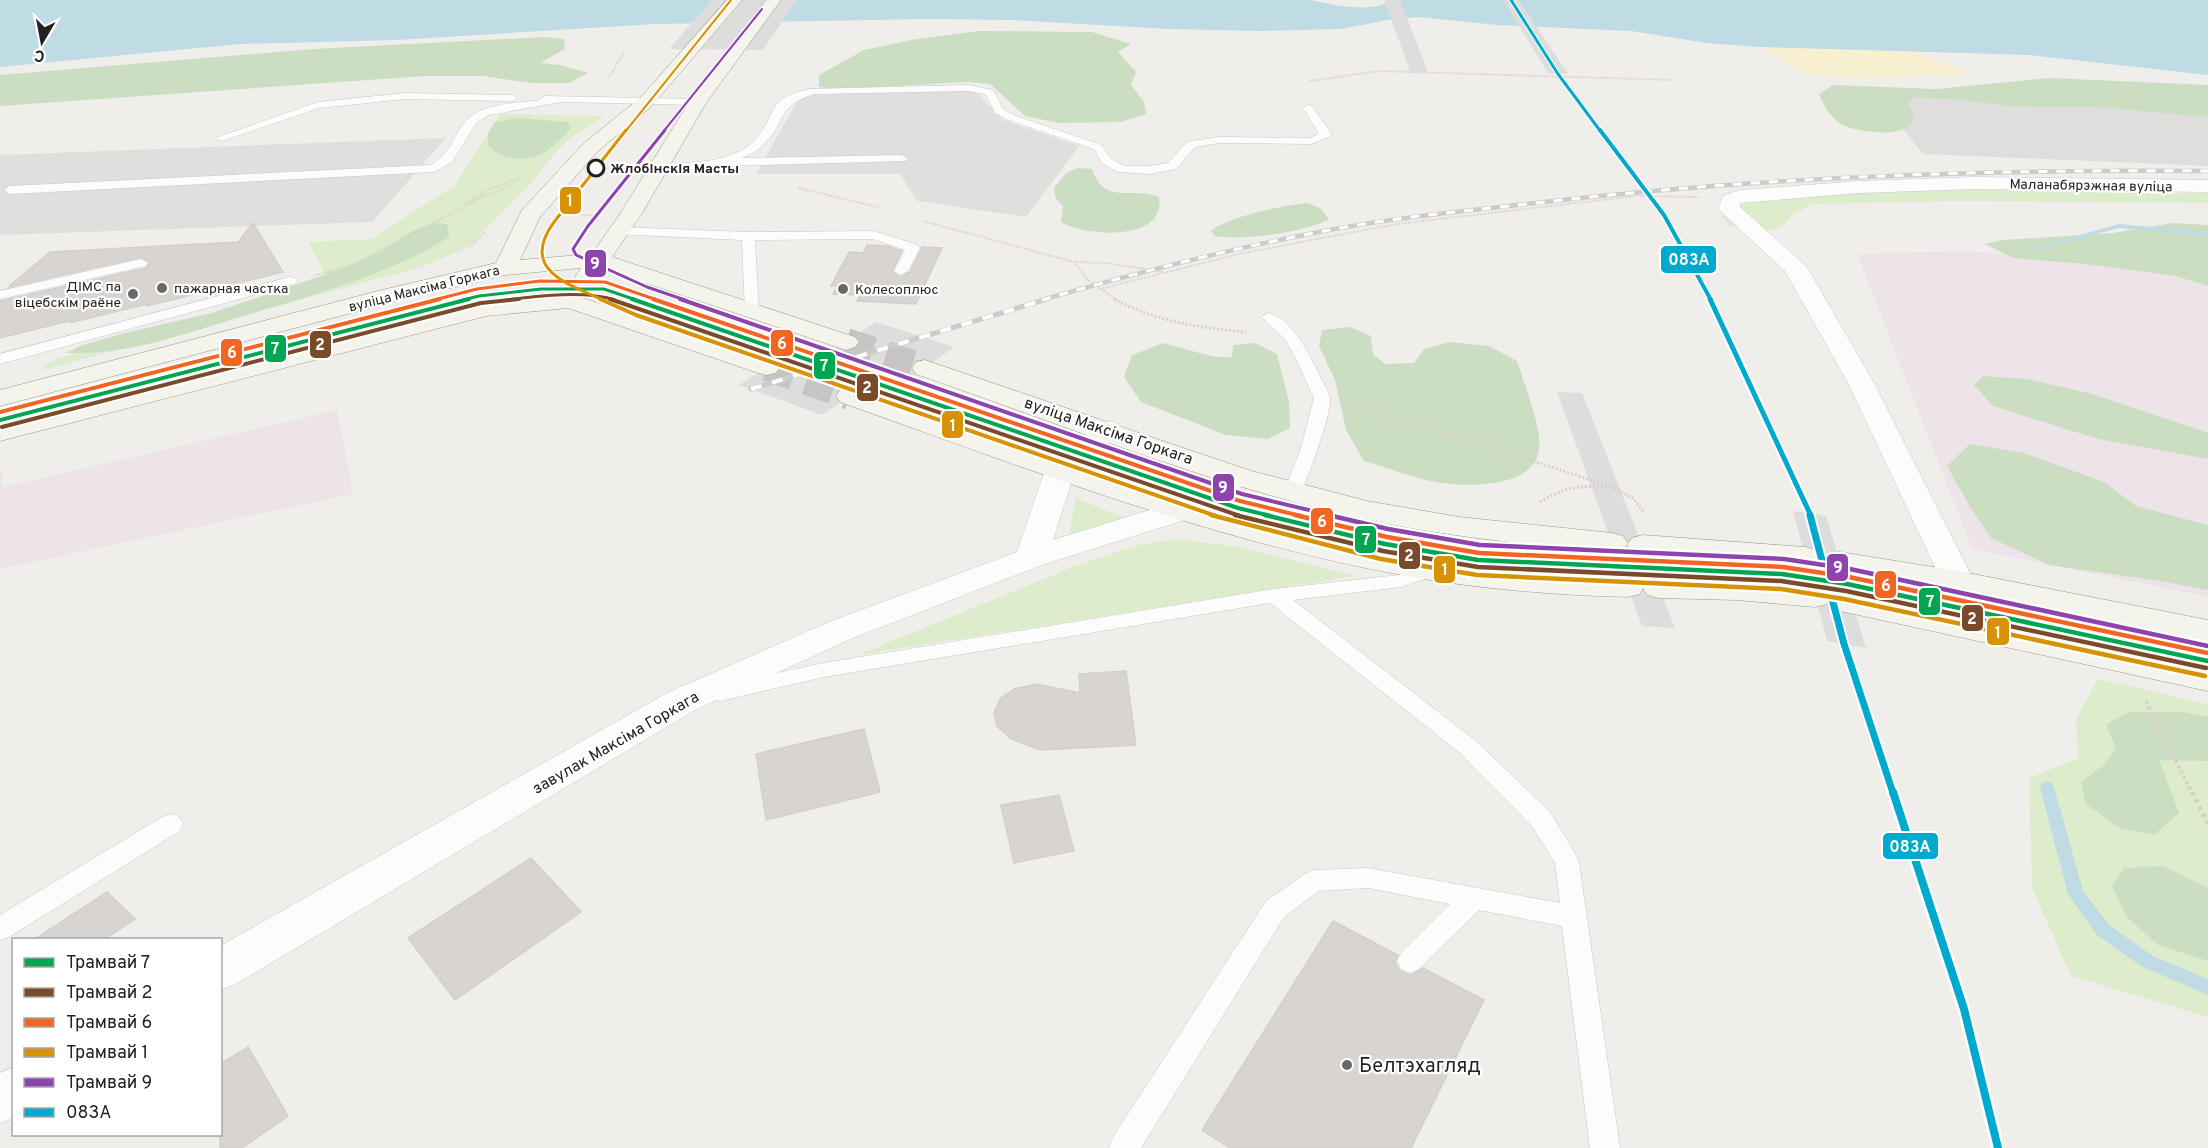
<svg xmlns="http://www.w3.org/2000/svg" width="2208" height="1148" viewBox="0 0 2208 1148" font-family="Overpass,sans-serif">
	<rect width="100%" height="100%" fill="#f0eeeb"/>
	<path fill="#dfdedc" d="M1874,94L2208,101V166L1923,154Z"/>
	<path fill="#ede4e9" d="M1966,251L2078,260L2208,255V597L1972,549L1857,254Z
		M337,410L353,494L0,569V472L3,471V487Z"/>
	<path fill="#ddeccb" d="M500,114L605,116L572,137L558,149L531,183L467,248L421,267L43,370V366L60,358L331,284L308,242L372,239L455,185Z
		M2065,189L2159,194L2208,193V203L1957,201L1813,204L1792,215L1781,227L1761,232L1730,226L1722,217L1737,206L1771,197L1895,191Z
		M1076,498L1127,519L1069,535Z
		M1177,539L1238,547L1355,576L858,655L1073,567L1138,545Z
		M2098,679L2208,704V1017L2071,976L2032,888L2029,778L2078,758L2076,719Z"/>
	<path fill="#cbdec1" d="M979,31L1092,32L1131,44L1118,52L1136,72L1131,85L1144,102L1146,114L1121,122L1059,123L1025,116L990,84L967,82L842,89L819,87V75L864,50L911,40Z
		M545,37L564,39L565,49L540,63L560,65L588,73L569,83H532L482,76H425L0,106V75L314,49Z
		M2049,78L2208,85V117L2097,107L2010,106L1962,100L1916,97L1908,103L1914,115C1913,118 1912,122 1910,124C1900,138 1855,132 1841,124C1830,117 1824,106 1819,94L1833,85L1936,89Z
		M518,118L567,122L572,128C563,136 551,150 539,155C522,162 500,159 488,145V133L495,122Z
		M1078,168L1092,169C1104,206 1132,186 1159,197C1167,242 1086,237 1061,222L1063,206L1056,199L1054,188L1066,173Z
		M1307,203L1320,208L1329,219C1307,232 1241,241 1215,236L1211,231C1227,217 1285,205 1307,203Z
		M435,223L447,224L449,237C391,274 307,297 240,317C184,334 125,356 66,353L80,346L124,333L212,313L341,269L379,253L413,231Z
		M2173,223L2208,225V286L2176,276L2085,264L2013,258L1985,244L2003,240L2113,233Z
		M1350,327L1371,336L1373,355L1386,364L1414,363L1424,349L1450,342L1489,346L1517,361C1523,381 1543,430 1539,450C1533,491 1460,487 1430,481C1408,476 1386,467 1364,461L1346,430L1335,380L1319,346L1322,330Z
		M1163,343C1186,348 1210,359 1232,357L1233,345L1255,343L1277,354L1289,402L1290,428L1268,439L1226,435L1141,402L1124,377L1132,355Z
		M1983,376L2026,379L2089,393L2208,433V459L2098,439L1993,406L1974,385Z
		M1970,444L2024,453L2104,482L2136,506L2208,525V590L2160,581L2049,565L1991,538L1970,507L1947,466Z
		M2129,712H2184L2208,717V761L2159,760L2179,813L2154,835L2120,828L2086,804L2081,782L2104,765L2116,748L2106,725Z
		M2163,866L2208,888V961L2158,945L2127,917L2112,886L2124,868Z"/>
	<path fill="#f8f0d0" d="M1759,47L1908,51L1971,74L1860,78L1807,75Z"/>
	<path fill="#e0dfde" d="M954,90L975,91L1003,120L1079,146L1026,217L917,201L900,174H756L799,98L814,95Z
		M446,138L372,222L0,235V155Z"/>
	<path fill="#bfdbe3" d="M0,0H1311C1334,5 1371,14 1393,0H2208V75L2029,55L1759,47L1707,43L1631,31L1497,25L1419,17L1394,19L1341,29L1260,31L1169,29L1012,20L929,19L655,24L397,40L240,44L0,67Z"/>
	<path fill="#dedddd" d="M712,0H797L763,50L669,49Z
		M1384,0H1400L1428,72L1410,71Z
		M1503,0H1519L1568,74L1548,73Z
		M876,322L954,347L902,385L877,377L822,415L739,385L803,344L828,353Z
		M1557,392L1582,393L1675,628L1642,626Z
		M1793,511L1826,516L1866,648L1827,641Z"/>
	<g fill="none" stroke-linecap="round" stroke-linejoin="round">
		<path fill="#bfdbe3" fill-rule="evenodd" d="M2119,224L2208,232V236L2119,228L2033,251L2029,249Z
			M2047,781L2052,783L2054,787L2083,891L2109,925L2153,956L2208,979V995L2141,966L2097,935L2068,894L2040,787L2042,783Z"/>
	</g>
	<path fill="#d7d4d2" stroke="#d3d0cc" stroke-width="1.5" d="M253,223L283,272L147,306V304L70,323L69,321L0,338V301L146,268L150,262L141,257L8,287L50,252L238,242Z
		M867,245L887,246L902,251L892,272L900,277L910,272L922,247L942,248L916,304L857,301L860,295L833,294L838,286H831L849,252L863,253Z
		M1126,671L1136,745L1041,750L1011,739L997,726L994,712L1001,698L1014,689L1037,684L1080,693L1079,674Z
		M864,729L880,792L766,820L756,754Z
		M1059,795L1074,851L1014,863L1001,805Z
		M531,858L581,912L455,1000L408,938Z
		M107,892L135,919L105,939H35Z
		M1333,921L1398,955L1395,962L1400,971L1411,975L1423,968L1484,1000L1411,1148H1230L1202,1130Z
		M248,1047L288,1116L242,1148H220V1064Z"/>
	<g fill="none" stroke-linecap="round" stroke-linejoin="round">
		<path stroke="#c7c5c3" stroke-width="28" stroke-dasharray="28 14" stroke-linecap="butt" d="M846,342L925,368
			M767,367L850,396"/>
		<g stroke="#c9c8c7" stroke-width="1">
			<path id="service" d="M968,85L993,90L1003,109L1016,116L1102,145L1111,159L1124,166H1150L1168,163L1187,142L1191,141L1220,137L1310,138L1319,134L1303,108L1308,105L1312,106L1332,135L1311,144L1220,143L1195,147L1176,169L1150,174L1118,172L1102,163L1094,149L1008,120L995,113L985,94L968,91L814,94C774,107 788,122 762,146C757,151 748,155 742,158L902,155L908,159L906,161L726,166L660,172L654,168L660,164C691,162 730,164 754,141C765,131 768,117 776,105C783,95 798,92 809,89Z
				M405,93L513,95L518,98L513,101L405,99L319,108L225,140L221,141L215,138L318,102Z
				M545,96L698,99L703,102L698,105L561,102L489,115L476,123L452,162L434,172L10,194L4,190L10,186L431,165C455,151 452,133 469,118C486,103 518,103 540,100Z
				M619,227L748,232L874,231L918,245L920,248L908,271L901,275L894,271L905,250L873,239L755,240L759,312L752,316L745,312L742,240L614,234L612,231L614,228Z
				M141,259L148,263L146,266L0,299V291Z
				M290,277L295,278L297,281L295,284L0,364V354Z
				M1268,313C1294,319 1311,358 1322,380C1324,385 1329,392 1330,397C1332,413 1309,474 1302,491L1299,495H1287L1284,491L1300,451L1314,398L1292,351L1284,338L1261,317Z
				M1435,563L1442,565L1445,569L1442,573L1401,587L1293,600L1476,741L1550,812L1576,855L1579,862L1620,1148H1590L1562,926L1479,910L1419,969L1410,973L1401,969L1397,961L1401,953L1450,904L1368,888L1319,891L1284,917L1141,1148H1109L1113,1137L1266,901L1305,874L1314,870L1368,868L1560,903L1555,863L1532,826L1460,753L1270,603L824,677L720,701L712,699L709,693L712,687L720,685L824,663L1274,589L1399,575Z
				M171,814L180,817L183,824L180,831L9,937L0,940V915L162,817Z"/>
		</g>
		<g stroke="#c9c8c7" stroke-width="1">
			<path id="minor" d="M1973,177L2208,180V192L1973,189L1860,193L1740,203V207L1807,267L1874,383L1966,565L1994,628L1989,636L1977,640L1965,636L1960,628L1934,565L1848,383L1785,271L1718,209L1723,196L1740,190L1860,181Z
				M1109,421L1119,424L1123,430L1074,474L1053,540L1172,503L1226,470L1237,467L1248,470L1252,476L1248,482L1194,517L1042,565L853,638L695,710L236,984L220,990V946L669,692L829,622L1017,552L1045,470L1050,464L1099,424Z
				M14,1067V1118L0,1123V1073Z"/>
		</g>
		<g stroke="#999a82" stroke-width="1">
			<path id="secondary" d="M727,0H742L652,106L597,152L540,217L520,260L592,254L620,214L689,102L766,0H781L706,103L641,215L612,257L855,337L859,342L855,347L846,350L837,347L604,269L595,282L587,284L579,282L575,277L581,268L505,275L393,302L0,406V390L378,291L496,263L522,210L583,144L640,98Z
				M570,294L776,361L780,367L776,373L767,375L758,373L568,308L486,316L0,441V423L486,302Z
				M925,360L1248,470L1367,501L1459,517L1612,533L1623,536L1628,543L1623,550L1612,553C1529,544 1446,537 1365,519C1211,486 1064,425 916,374L912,368L916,362Z
				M850,388C881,395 911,408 940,418C993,437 1046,456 1099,474C1271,532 1446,571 1628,575L1640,578L1644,585L1647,579L1659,576L1737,578L1815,585L1827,588L1832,596L1827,604L1815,607L1737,600L1659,598L1647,595L1643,588L1640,594L1628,597C1554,595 1480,589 1407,576C1212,541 1026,468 840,402L836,396L840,390Z
				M1643,535L1805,547L1816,550L1821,557L1816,564L1805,567L1643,555L1632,552L1627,545L1632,538Z
				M1840,552L1958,571L2208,620V644L1958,593L1828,569L1824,562L1828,555Z
				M1852,592L2208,665V691L1840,611L1835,603L1840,595Z"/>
		</g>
		<path stroke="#dccecd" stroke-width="2" stroke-dasharray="1.5 1.5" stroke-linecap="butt" d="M609,77L625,51
			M1310,81L1379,71L1672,80
			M798,188L878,207
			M464,204L492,188L520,178
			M570,215H593
			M923,221L1074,262L1088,280L1117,300
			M471,246L485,232
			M1074,262L1106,263L1164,272
			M315,275L349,267L480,198L515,184
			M1100,289L1243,253L1397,224L1636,196L1699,197"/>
		<path stroke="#dccecd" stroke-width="3" stroke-dasharray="2 2" stroke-linecap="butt" d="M1114,299C1155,321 1200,328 1246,332
			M1349,406L1464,438L1615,488
			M1614,488L1634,499L1644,513
			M1540,502C1562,488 1580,485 1606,487"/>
		<path stroke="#dccecd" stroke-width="4" stroke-dasharray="3 3" stroke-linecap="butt" d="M2146,701L2192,793"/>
		<path stroke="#dccecd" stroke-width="5" stroke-dasharray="4 4" stroke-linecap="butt" d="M2192,792L2208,824"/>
		<use href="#service" fill="#fdfcfc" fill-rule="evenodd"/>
		<use href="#minor" fill="#fdfcfc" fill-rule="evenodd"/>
		<use href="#secondary" fill="#f4f4ed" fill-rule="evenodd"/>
		<g stroke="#ccc" stroke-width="4.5">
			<path id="rail-far1" d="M1042,300C1146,270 1252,243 1358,225C1417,215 1476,210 1535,203C1759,177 1983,169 2208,171"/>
		</g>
		<g stroke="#ccc" stroke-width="5">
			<path id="rail" d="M751,389L1047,299"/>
		</g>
		<use href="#rail-far1" stroke="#fff" stroke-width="3" stroke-dasharray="9" stroke-linecap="butt"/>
		<use href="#rail" stroke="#fff" stroke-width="4" stroke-dasharray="11" stroke-linecap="butt"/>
		<g stroke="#fff" stroke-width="5">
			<path id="rail-1-far4" d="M1511,0L1558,74L1601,132"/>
		</g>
		<g stroke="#fff" stroke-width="7">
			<path id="rail-1-far3" d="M1600,130L1664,215L1711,300"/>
		</g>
		<g stroke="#fff" stroke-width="9">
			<path id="rail-1-far2" d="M1710,299L1811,516"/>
		</g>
		<g stroke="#fff" stroke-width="11">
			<path id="rail-1-far1" d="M1810,515L1844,644L1893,793"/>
		</g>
		<g stroke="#fff" stroke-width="13">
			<path id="rail-1" d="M1893,792L1964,1009L1998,1148"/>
		</g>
		<use href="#rail-1-far4" stroke="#00a9ce" stroke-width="3"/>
		<use href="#rail-1-far3" stroke="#00a9ce" stroke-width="4"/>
		<use href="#rail-1-far2" stroke="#00a9ce" stroke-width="5"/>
		<use href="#rail-1-far1" stroke="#00a9ce" stroke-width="7"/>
		<use href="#rail-1" stroke="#00a9ce" stroke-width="8"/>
		<g stroke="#fff" stroke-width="6">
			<path id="tram-1-far2" d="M463,300L479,296L541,289H604L636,300"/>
		</g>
		<g stroke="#fff" stroke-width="8">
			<path id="tram-1-far1" d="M632,299L1238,508L1271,516
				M0,420L469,299"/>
		</g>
		<g stroke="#fff" stroke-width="9">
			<path id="tram-1" d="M1265,515L1385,544L1478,560L1782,574L1847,584L2208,661"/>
		</g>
		<g stroke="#fff" stroke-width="6">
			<path id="tram-2-far2" d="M506,300C538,296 584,290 615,300"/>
		</g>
		<g stroke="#fff" stroke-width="8">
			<path id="tram-2-far1" d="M610,299L1240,516
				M2,427L481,303L519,299"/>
		</g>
		<g stroke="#fff" stroke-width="9">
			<path id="tram-2" d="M1235,515L1383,551L1478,567L1781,581L1846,591L2206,668"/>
		</g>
		<g stroke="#fff" stroke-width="6">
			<path id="tram-3-far2" d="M434,300L477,289L540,281L605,282L657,300"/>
		</g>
		<g stroke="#fff" stroke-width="8">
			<path id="tram-3-far1" d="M653,299L1240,501L1301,516
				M0,412L440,299"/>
		</g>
		<g stroke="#fff" stroke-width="9">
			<path id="tram-3" d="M1295,515L1387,537L1479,553L1783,567L1849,577L2208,653"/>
		</g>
		<g stroke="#fff" stroke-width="4.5">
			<path id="tram-4-far3" d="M625,132L731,0"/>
		</g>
		<g stroke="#fff" stroke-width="6">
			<path id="tram-4-far2" d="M603,300C568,284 519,270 554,222L626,130"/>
		</g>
		<g stroke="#fff" stroke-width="8">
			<path id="tram-4-far1" d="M600,299L636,315L1216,516"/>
		</g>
		<g stroke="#fff" stroke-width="9">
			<path id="tram-4" d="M1211,515L1381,559L1477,575L1781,589L1844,599L2205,676"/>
		</g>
		<g stroke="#fff" stroke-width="4.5">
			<path id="tram-5-far3" d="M663,132L762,9"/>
		</g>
		<g stroke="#fff" stroke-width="6">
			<path id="tram-5-far2" d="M665,130L588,226L573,249L576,255L647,287L685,300"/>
		</g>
		<g stroke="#fff" stroke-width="8">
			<path id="tram-5-far1" d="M680,299L1242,494L1334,516"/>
		</g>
		<g stroke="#fff" stroke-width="9">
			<path id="tram-5" d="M1328,515L1388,529L1480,545L1784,559L1850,569L2208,646"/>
		</g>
		<use href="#tram-1-far2" stroke="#00a651" stroke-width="3"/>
		<use href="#tram-1-far1" stroke="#00a651" stroke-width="4"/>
		<use href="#tram-1" stroke="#00a651" stroke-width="4.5"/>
		<use href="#tram-2-far2" stroke="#7a4b2a" stroke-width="3"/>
		<use href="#tram-2-far1" stroke="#7a4b2a" stroke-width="4"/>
		<use href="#tram-2" stroke="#7a4b2a" stroke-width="4.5"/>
		<use href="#tram-3-far2" stroke="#f26522" stroke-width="3"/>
		<use href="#tram-3-far1" stroke="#f26522" stroke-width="4"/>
		<use href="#tram-3" stroke="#f26522" stroke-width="4.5"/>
		<use href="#tram-4-far3" stroke="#d79205" stroke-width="2"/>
		<use href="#tram-4-far2" stroke="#d79205" stroke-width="3"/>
		<use href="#tram-4-far1" stroke="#d79205" stroke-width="4"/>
		<use href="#tram-4" stroke="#d79205" stroke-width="4.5"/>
		<use href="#tram-5-far3" stroke="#8e44ad" stroke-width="2"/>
		<use href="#tram-5-far2" stroke="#8e44ad" stroke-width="3"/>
		<use href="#tram-5-far1" stroke="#8e44ad" stroke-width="4"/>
		<use href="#tram-5" stroke="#8e44ad" stroke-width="4.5"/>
	</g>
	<circle fill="#fff" stroke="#222" stroke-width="3" cx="596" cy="168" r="8"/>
	<g fill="#6a6968" stroke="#fff" stroke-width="2">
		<circle cx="162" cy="288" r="6"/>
		<circle cx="843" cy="289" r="6"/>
		<circle cx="133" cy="294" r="6"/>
		<circle cx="1347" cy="1065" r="6"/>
	</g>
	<g text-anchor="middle" stroke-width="4.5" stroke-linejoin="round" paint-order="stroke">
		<g font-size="14" font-weight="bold" fill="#222" stroke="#fff" text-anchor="start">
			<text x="610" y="173">Жлобінскія Масты</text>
		</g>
		<g font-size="14" fill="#222" stroke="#fff">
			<text transform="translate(2091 185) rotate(1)" y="5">Маланабярэжная вуліца</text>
			<text transform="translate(424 288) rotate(-14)" y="5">вуліца Максіма Горкага</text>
		</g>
		<g font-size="14" fill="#222" stroke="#fff" text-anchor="start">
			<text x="121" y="291" text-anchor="end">ДІМС па<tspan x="121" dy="16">віцебскім раёне</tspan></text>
			<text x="174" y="293">пажарная частка</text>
			<text x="855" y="294">Колесоплюс</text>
		</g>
		<g font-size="16" fill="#222" stroke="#fff">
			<text transform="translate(1109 430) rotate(19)" y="6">вуліца Максіма Горкага</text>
			<text transform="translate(615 742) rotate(-30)" y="6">завулак Максіма Горкага</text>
		</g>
		<g font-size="20" fill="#222" stroke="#fff" text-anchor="start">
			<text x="1359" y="1072">Белтэхагляд</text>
		</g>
	</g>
	<g stroke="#fff" stroke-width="2">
		<rect x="559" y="186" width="23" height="29" rx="6" fill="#d79205"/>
		<rect x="1660" y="245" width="57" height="29" rx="6" fill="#00a9ce"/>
		<rect x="584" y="249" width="23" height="29" rx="6" fill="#8e44ad"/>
		<rect x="770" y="329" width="24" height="28" rx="6" fill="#f26522"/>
		<rect x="309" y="330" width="23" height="29" rx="6" fill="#7a4b2a"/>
		<rect x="264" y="334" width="23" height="29" rx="6" fill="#00a651"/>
		<rect x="220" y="338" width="23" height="29" rx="6" fill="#f26522"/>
		<rect x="813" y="351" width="23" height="29" rx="6" fill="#00a651"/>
		<rect x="856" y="373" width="23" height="29" rx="6" fill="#7a4b2a"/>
		<rect x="941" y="410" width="23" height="29" rx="6" fill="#d79205"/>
		<rect x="1212" y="473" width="23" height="29" rx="6" fill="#8e44ad"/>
		<rect x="1310" y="507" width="24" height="28" rx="6" fill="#f26522"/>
		<rect x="1354" y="525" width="23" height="29" rx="6" fill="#00a651"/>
		<rect x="1398" y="541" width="23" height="29" rx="6" fill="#7a4b2a"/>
		<rect x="1826" y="553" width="23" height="29" rx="6" fill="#8e44ad"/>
		<rect x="1433" y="555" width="23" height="29" rx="6" fill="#d79205"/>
		<rect x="1874" y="570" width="23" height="29" rx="6" fill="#f26522"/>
		<rect x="1918" y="587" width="23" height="29" rx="6" fill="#00a651"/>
		<rect x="1961" y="604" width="23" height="28" rx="6" fill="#7a4b2a"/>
		<rect x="1986" y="617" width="24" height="29" rx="6" fill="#d79205"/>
		<rect x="1882" y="832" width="57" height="28" rx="6" fill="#00a9ce"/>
	</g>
	<g font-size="16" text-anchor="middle" font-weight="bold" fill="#fff">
		<text x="570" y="206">1</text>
		<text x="1689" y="265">083А</text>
		<text x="595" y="269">9</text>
		<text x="782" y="349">6</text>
		<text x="320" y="350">2</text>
		<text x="275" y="354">7</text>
		<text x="232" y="358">6</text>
		<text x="824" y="371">7</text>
		<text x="867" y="393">2</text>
		<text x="953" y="431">1</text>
		<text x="1223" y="493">9</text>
		<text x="1322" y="527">6</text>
		<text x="1366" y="545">7</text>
		<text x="1409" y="561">2</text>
		<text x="1838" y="573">9</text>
		<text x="1445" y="575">1</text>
		<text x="1886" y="591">6</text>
		<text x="1930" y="607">7</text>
		<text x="1972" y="624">2</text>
		<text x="1998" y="638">1</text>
		<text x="1910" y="852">083А</text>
	</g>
	<rect x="12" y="938" width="210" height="198" fill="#ffffff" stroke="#a7a7a7" stroke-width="1.5"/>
	<rect x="24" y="958" width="30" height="9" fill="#00a651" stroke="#a7a7a7" stroke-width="1.5"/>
	<text x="66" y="968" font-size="18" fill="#222222">Трамвай 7</text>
	<rect x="24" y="988" width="30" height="9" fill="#7a4b2a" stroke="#a7a7a7" stroke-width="1.5"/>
	<text x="66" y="998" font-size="18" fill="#222222">Трамвай 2</text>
	<rect x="24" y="1018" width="30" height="9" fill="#f26522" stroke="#a7a7a7" stroke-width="1.5"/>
	<text x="66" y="1028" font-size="18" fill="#222222">Трамвай 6</text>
	<rect x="24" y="1048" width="30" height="9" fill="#d79205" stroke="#a7a7a7" stroke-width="1.5"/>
	<text x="66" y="1058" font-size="18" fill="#222222">Трамвай 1</text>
	<rect x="24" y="1078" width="30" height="9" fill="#8e44ad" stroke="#a7a7a7" stroke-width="1.5"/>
	<text x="66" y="1088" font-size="18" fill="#222222">Трамвай 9</text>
	<rect x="24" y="1108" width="30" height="9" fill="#00a9ce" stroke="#a7a7a7" stroke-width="1.5"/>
	<text x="66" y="1118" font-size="18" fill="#222222">083А</text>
	<g transform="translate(42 42) rotate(190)" stroke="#ffffff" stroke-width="4.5" paint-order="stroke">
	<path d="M0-4.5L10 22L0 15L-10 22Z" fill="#222222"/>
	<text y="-9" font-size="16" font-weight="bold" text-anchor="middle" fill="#222222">С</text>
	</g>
</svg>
